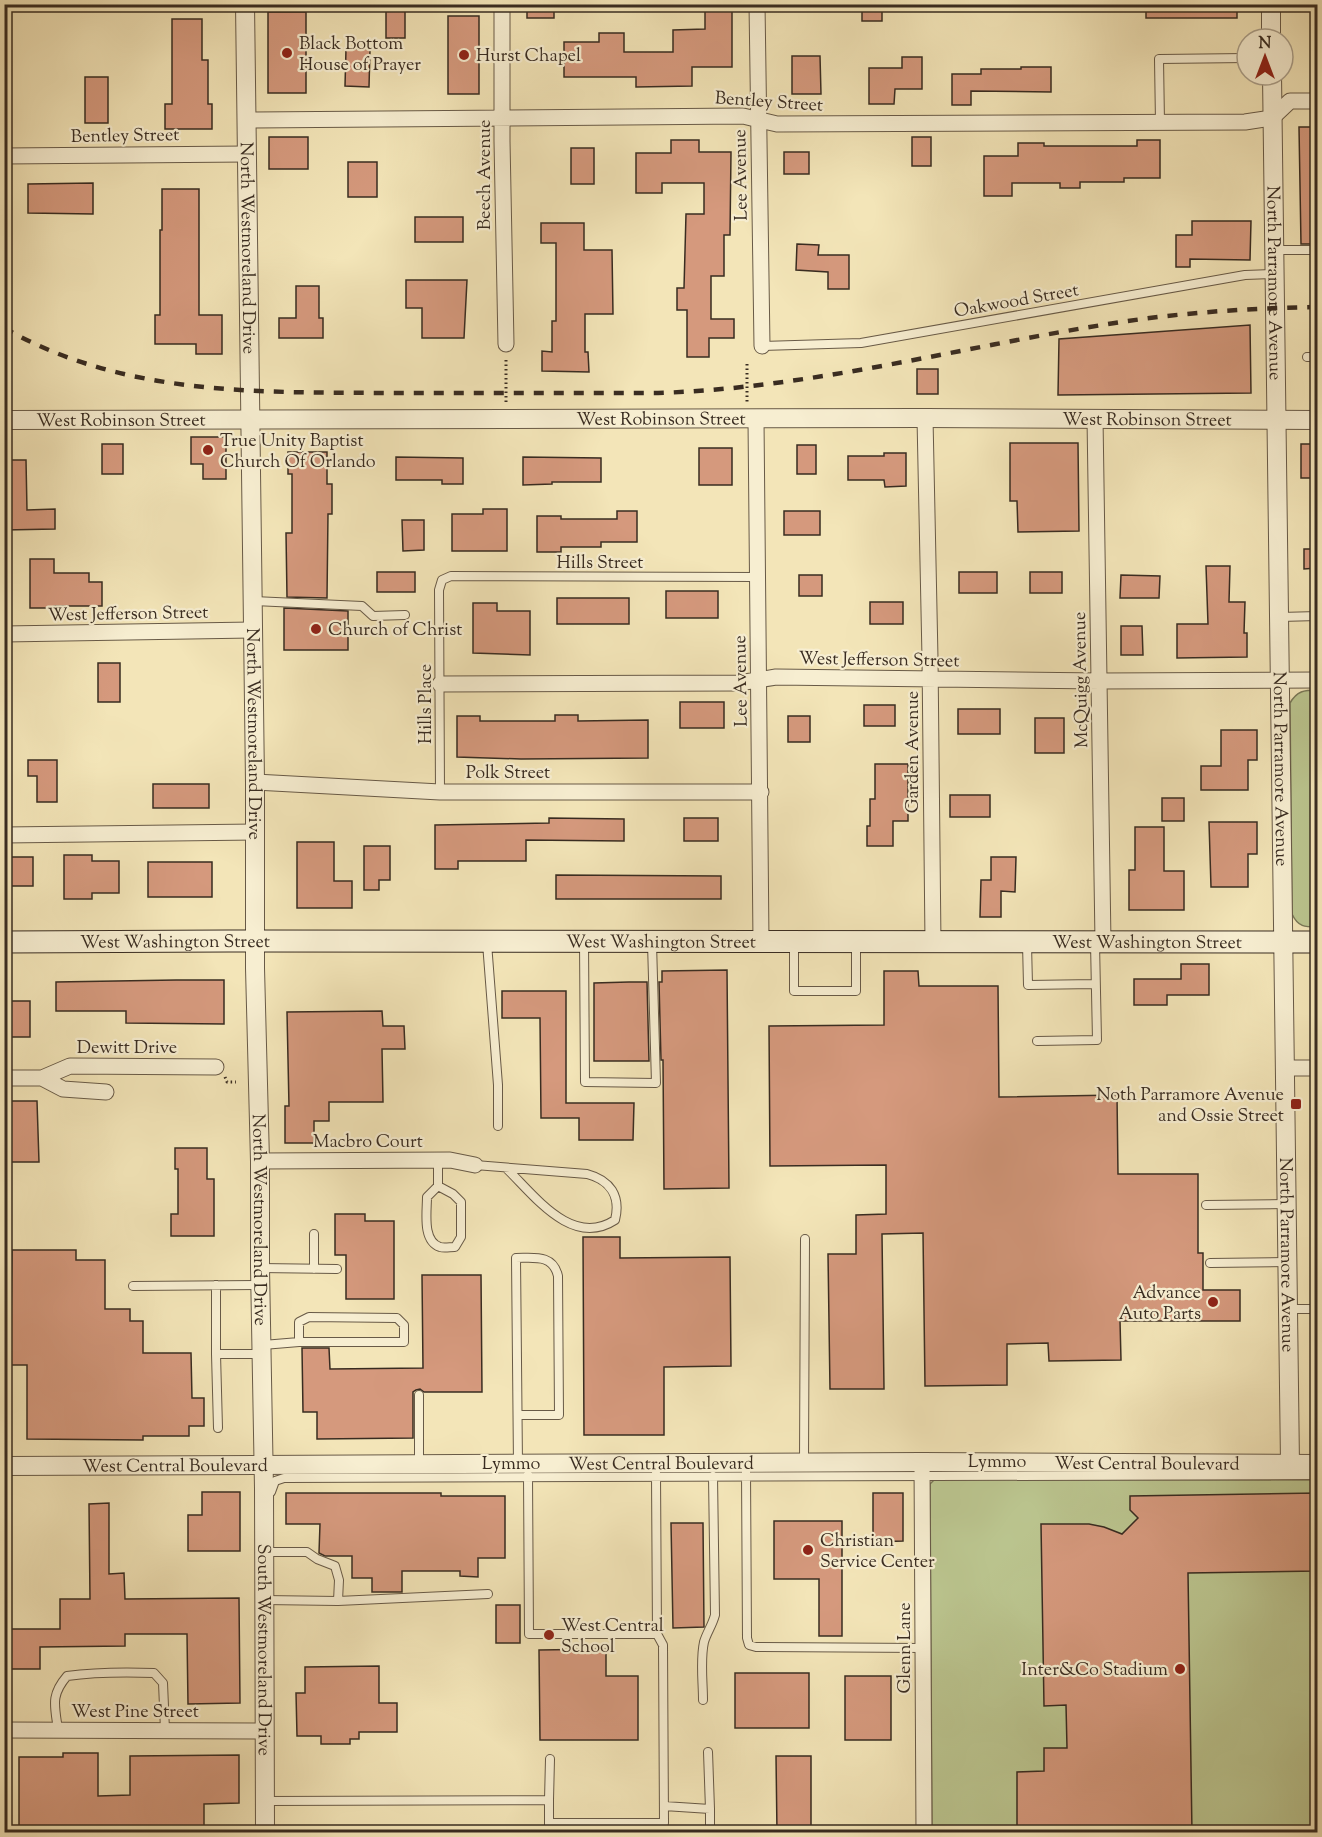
<svg xmlns="http://www.w3.org/2000/svg" width="1322" height="1837" viewBox="0 0 1322 1837" font-family="'Sorts Mill Goudy',serif">
	<rect width="100%" height="100%" fill="#f3e5b8"/>
	<filter id="stains"><feTurbulence type="fractalNoise" baseFrequency=".00333" numOctaves="4"/><feColorMatrix values="0 0 0 0 .2 0 0 0 0 .09 0 0 0 0 .02 0 0 0 .5 -.17"/></filter>
	<radialGradient id="worn" r=".72"><stop offset=".6" stop-color="#630" stop-opacity="0"/><stop offset="1" stop-color="#630" stop-opacity=".3"/></radialGradient>
	<path fill="#bbc58f" stroke="#7a7858" stroke-width="1.5" d="M1317,690L1318,927H1317C1305,927 1298,927 1292,914L1290,703C1297,691 1304,690 1317,690Z
		M942,1479L1317,1480V1832H932L930,1484L934,1480Z"/>
	<path fill="#d5997d" stroke="#392c21" stroke-width="1.5" d="M527,4H554V18H527Z
		M862,4H882V21H862Z
		M1146,4H1237V18H1146Z
		M386,8H405V38H386Z
		M705,10H732V67H692V86L636,87V77H564V42H599V33H624V52H673V30L705,29Z
		M268,12H306V93H268Z
		M448,16H479V94H448Z
		M172,19H202V60H208V104H212V129H165V104H172Z
		M346,49H370L369,87L345,86Z
		M792,56H820L821,94H792Z
		M902,57H922V89H895L894,104H869V68H902Z
		M1021,67H1051V92L971,91V105H952V74H981V69H1021Z
		M85,77H108V123H85Z
		M1299,127H1317V244H1301Z
		M269,137H308V169H269Z
		M912,137H931V166H912Z
		M671,140H699V152H731L730,235H724V276H711V319H734V338H709V357H687V310H677V288H684L686,214H704V183H662V193H636V153H671Z
		M1137,140H1160V178H1124V182H1080V188H1060V183H1012V196H984V156H1018V143H1044V146H1137Z
		M571,148H594V184H571Z
		M784,152H809V174H784Z
		M348,162H377V197H348Z
		M93,183V214L28,213V184Z
		M162,189H199V315H222V354H196V344H155V315H160V230H162Z
		M415,217H463V242H415Z
		M1192,221H1251L1250,260L1190,259V267H1176V235H1192Z
		M541,223H584V250H612L613,314H585V352H588L589,372L542,371V351L552,352V321H556V243H541Z
		M797,244L819,245L818,255H849V289H828V272L796,270Z
		M406,280H467L464,338H422V308H406Z
		M296,286H319V318H323V338H279V318H296Z
		M1250,325L1251,393L1058,395L1059,339Z
		M917,369H938V394H917Z
		M191,437H226V479H203V464H191Z
		M1010,443H1078L1079,531L1018,532L1017,501H1010Z
		M102,444H123V474H102Z
		M1301,444H1317V478H1301Z
		M797,445H816V474H797Z
		M699,448H732V485H699Z
		M288,452H327V484H332V514H328L327,598L287,597L286,533H292V474H288Z
		M884,453H906V486L885,487L884,480H848V456H884Z
		M396,457L463,458V484H442V480H396Z
		M523,457L601,458V482H552V484L523,485Z
		M4,460H26L27,510L55,509V529L4,530Z
		M483,509H507V551H452V514H483Z
		M617,511H637V542H601V547H561V552H537V516H561V519H617Z
		M784,511H820V535H784Z
		M402,520H424V550L403,551Z
		M1304,549H1317V568L1304,569Z
		M30,559H54V573H89V582H102V606H54V608H30Z
		M1206,566H1230L1229,602H1245L1244,633H1247V657L1177,658V624H1208Z
		M377,572H415V592H377Z
		M959,572H997V593H959Z
		M1030,572H1062V593H1030Z
		M799,575H822V596H799Z
		M1121,575L1160,576L1159,598H1120Z
		M666,591H718V618H666Z
		M557,598H629V624H557Z
		M870,602H903V624H870Z
		M473,603H497V611H530V655L473,653Z
		M284,608L348,611V650H284Z
		M1121,626H1142L1143,655H1121Z
		M98,663H120V702H98Z
		M680,702H724V728H680Z
		M864,705H895V726H864Z
		M958,709H1000V734H958Z
		M555,715H578V721L648,720V758L521,759L457,757V716H480V721H555Z
		M788,716H810V742H788Z
		M1035,718H1064V753H1035Z
		M1221,730H1257V760H1248V790H1201V766H1221Z
		M28,760H57V802H37V776H28Z
		M875,764H908V821H893V846H867V826H870V799H875Z
		M153,784H209V808H153Z
		M950,795H990V817H950Z
		M1162,798H1184V821H1162Z
		M549,818L624,819V841L526,840V861H458V869H435V825L549,823Z
		M684,818H718V841H684Z
		M1209,822H1257V854H1248V887H1211Z
		M1135,827H1164V871H1184V910H1129V870H1135Z
		M297,842H334V881H352V908H297Z
		M364,846H390V880H379V890H364Z
		M64,855H92V861H119V893H92V899H64Z
		M6,857H33V886H6Z
		M991,857H1016L1015,892L1001,891V917H980L981,880H991Z
		M148,862H212V897H148Z
		M556,875L721,876V899H556Z
		M1181,964H1209V995H1167V1005H1134V979H1181Z
		M727,970L729,1188L664,1189L663,1060H661L659,982H662V971Z
		M884,971H918L919,986H998L999,1097L1117,1095L1118,1174H1198V1253H1203V1290H1240V1321H1120L1121,1360L1049,1361L1048,1343L1007,1344V1385L925,1386L923,1233L882,1234L884,1389H830L828,1254H856V1215L886,1214V1165L770,1166L769,1026L884,1025Z
		M176,980H224V1024L126,1023V1011H56V982Z
		M629,982H647L649,1061H594V983Z
		M502,991H566V1103H634L633,1140H579V1118H541L540,1018H502Z
		M4,1001H30V1037H4Z
		M382,1011L383,1026H404L405,1049H382L383,1102H329V1121H314V1143H285V1106H289L287,1012Z
		M4,1101H37L39,1162H8V1127H4Z
		M175,1148H207V1179H214V1236H171V1214H178V1169H175Z
		M335,1214H365V1221H394V1299H346V1255H335Z
		M583,1237H620V1258L730,1257L731,1366L664,1367V1435H584Z
		M12,1250H76V1260H105V1309H130V1321H143V1353H191L192,1398H204V1426H189V1436H143V1440L27,1439V1365H5V1325H11Z
		M422,1275H481L482,1392H424L420,1389L416,1390L413,1392V1438L317,1439V1412H303L302,1348H329L330,1369L423,1368Z
		M202,1492H240V1551H188V1515H202Z
		M286,1493H441V1496H505V1558H478V1577L460,1576V1571H402V1592H372V1578H352V1556H325L319,1553L320,1524H286Z
		M873,1493H903V1541L873,1542Z
		M1317,1493V1571L1188,1573L1192,1833H1017V1772L1044,1771V1748H1067L1066,1705L1044,1706L1041,1524H1089L1104,1527L1122,1534L1138,1518L1130,1510V1496Z
		M109,1503V1574L124,1573L125,1599L239,1598L240,1703L188,1704L187,1634H125V1646L40,1647V1669H4V1629H60V1599H90L89,1504Z
		M774,1521H842V1636H819V1579H774Z
		M671,1523H703L704,1627L673,1628Z
		M496,1605H520V1643H496Z
		M606,1649V1676H638V1740H540L539,1650Z
		M379,1666V1703H397V1732H359V1739H350V1744H321V1736H297L296,1693H305V1667Z
		M735,1673H809V1728H735Z
		M845,1676H891V1740H845Z
		M63,1753H98V1796L130,1795V1756L239,1755V1803L204,1804V1833H19V1757H63Z
		M776,1756H811V1833H777Z"/>
	<g fill="none" stroke-linecap="round" stroke-linejoin="round">
		<g stroke="#685a47" stroke-width="10">
			<path id="service" d="M1160,123L1159,59L1247,58
				M1275,250H1318
				M762,346L861,343L1245,275L1274,274
				M1307,357H1318
				M253,601L362,606L373,616L405,615
				M1280,617L1318,616
				M440,792L439,590L442,580L451,576L758,577
				M584,942L585,1082L656,1083L652,943
				M487,943L498,1085V1126
				M794,943V991H856V943
				M1027,944L1028,985L1095,984
				M1037,1041L1097,1040L1095,943
				M438,1160V1186L427,1197C427,1212 422,1241 440,1247C444,1248 450,1247 455,1247L461,1237V1202L453,1194L438,1186
				M475,1165L587,1174C610,1180 621,1196 615,1220C572,1248 535,1196 507,1169
				M1206,1205L1285,1204
				M314,1234V1269
				M1210,1263L1286,1262
				M260,1268L337,1269
				M216,1285V1354
				M133,1286L259,1285
				M1289,1309H1318
				M263,1345L299,1342H404V1325L397,1318L309,1317L299,1322V1342
				M419,1395V1465
				M518,1415H559L558,1276C553,1254 534,1258 516,1258L518,1464
				M218,1428L216,1354H260
				M804,1462L805,1239
				M746,1471L747,1638L749,1645L756,1647L923,1648
				M528,1475L529,1634H657L656,1474
				M271,1492L275,1481L284,1478L1318,1475
				M264,1552H307L317,1559L335,1566L339,1580L338,1601L264,1600
				M338,1601L488,1594
				M703,1700C703,1682 700,1660 704,1642C707,1632 712,1626 715,1615L713,1476
				M58,1730C55,1706 50,1696 67,1676C96,1672 125,1672 154,1673L163,1683L165,1730
				M708,1752L710,1809
				M549,1800L550,1759
				M265,1801L549,1800V1832
				M664,1806L710,1809V1832
				M549,1823H664L663,1645L657,1634"/>
		</g>
		<g stroke="#685a47" stroke-width="17">
			<path id="minor" d="M502,4V141L506,344
				M757,4L762,346
				M247,120L743,116L777,124L1245,122L1272,118L1290,101H1318
				M4,156L247,154
				M925,418L930,658L933,943
				M1095,418L1103,942
				M756,420L761,942
				M4,634L252,630
				M440,684L739,683L776,677L1100,681L1318,680
				M255,782L440,792H761
				M4,835L256,832
				M1285,1068H1318
				M4,1078H42L70,1066L216,1067
				M42,1078L63,1089L106,1092
				M260,1161L450,1160L475,1165
				M922,1462L924,1832
				M4,1730L265,1731"/>
		</g>
		<g stroke="#685a47" stroke-width="20">
			<g id="tertiary">
				<path id="s1" d="M245,4L255,782V968L260,1161V1268L264,1488L265,1832"/>
				<path d="M1271,4V39"/>
				<path id="s2" d="M1272,75L1290,1464"/>
				<path id="s3" d="M4,420L925,418L1318,420"/>
				<path id="s4" d="M4,1466L922,1462L1318,1464"/>
			</g>
		</g>
		<g stroke="#392c21" stroke-width="23">
			<g id="secondary">
				<path id="s5" d="M4,942L228,941L1318,942"/>
			</g>
		</g>
		<path stroke="#392c21" stroke-width="3" stroke-dasharray="1.5 3" stroke-linecap="butt" d="M747,364V403
			M506,402V358
			M225,1077L227,1082H236"/>
		<use href="#service" stroke="#f7eed1" stroke-width="8"/>
		<use href="#minor" stroke="#f7eed1" stroke-width="15"/>
		<use href="#tertiary" stroke="#f7eed1" stroke-width="18"/>
		<use href="#secondary" stroke="#f7eed1" stroke-width="21"/>
		<path stroke="#392c21" stroke-width="4.5" stroke-dasharray="10 10" stroke-linecap="butt" d="M4,328C126,397 260,392 394,393C482,393 570,393 658,393C817,388 971,344 1128,321C1190,312 1254,308 1318,307"/>
	</g>
	<g fill="#8f2418" stroke="#f7eed1" stroke-width="2">
		<circle cx="287" cy="53" r="6"/>
		<circle cx="464" cy="55" r="6"/>
		<circle cx="208" cy="450" r="6"/>
		<circle cx="316" cy="629" r="6"/>
		<rect x="1290" y="1098" width="12" height="12" rx="3"/>
		<circle cx="1213" cy="1302" r="6"/>
		<circle cx="808" cy="1550" r="6"/>
		<circle cx="549" cy="1635" r="6"/>
		<circle cx="1180" cy="1669" r="6"/>
	</g>
	<g text-anchor="middle" stroke-width="4.5" stroke-linejoin="round" paint-order="stroke">
		<g font-size="18" fill="#392c21" stroke="#f7eed1" text-anchor="start">
			<text x="299" y="49">Black Bottom<tspan x="299" dy="21">House of Prayer</tspan></text>
			<text x="476" y="61">Hurst Chapel</text>
			<text x="220" y="446">True Unity Baptist<tspan x="220" dy="21">Church Of Orlando</tspan></text>
			<text x="328" y="635">Church of Christ</text>
			<text x="1284" y="1100" text-anchor="end">Noth Parramore Avenue<tspan x="1284" dy="21">and Ossie Street</tspan></text>
			<text x="1201" y="1298" text-anchor="end">Advance<tspan x="1201" dy="21">Auto Parts</tspan></text>
			<text x="820" y="1546">Christian<tspan x="820" dy="21">Service Center</tspan></text>
			<text x="561" y="1631">West Central<tspan x="561" dy="21">School</tspan></text>
			<text x="1168" y="1675" text-anchor="end">Inter&amp;Co Stadium</text>
		</g>
		<g font-size="18" fill="#392c21" stroke="#f7eed1">
			<text transform="translate(769 101) rotate(4)" y="6">Bentley Street</text>
			<text transform="translate(125 135) rotate(-1)" y="6">Bentley Street</text>
			<text transform="translate(484 175) rotate(-90)" y="6">Beech Avenue</text>
			<text transform="translate(740 175) rotate(-91)" y="6">Lee Avenue</text>
			<text dy="6" stroke="none"><textPath href="#s1" startOffset="244">North Westmoreland Drive</textPath></text>
			<text dy="6" stroke="none"><textPath href="#s2" startOffset="208">North Parramore Avenue</textPath></text>
			<text transform="translate(1016 300) rotate(-10)" y="6">Oakwood Street</text>
			<text dy="6" stroke="none"><textPath href="#s3" startOffset="117">West Robinson Street</textPath></text>
			<text dy="6" stroke="none"><textPath href="#s3" startOffset="657">West Robinson Street</textPath></text>
			<text dy="6" stroke="none"><textPath href="#s3" startOffset="1143">West Robinson Street</textPath></text>
			<text x="600" y="568">Hills Street</text>
			<text transform="translate(128 613) rotate(-1)" y="6">West Jefferson Street</text>
			<text transform="translate(879 659) rotate(1)" y="6">West Jefferson Street</text>
			<text transform="translate(1080 680) rotate(-91)" y="6">McQuigg Avenue</text>
			<text transform="translate(740 681) rotate(-91)" y="6">Lee Avenue</text>
			<text transform="translate(425 704) rotate(-90)" y="6">Hills Place</text>
			<text dy="6" stroke="none"><textPath href="#s1" startOffset="730">North Westmoreland Drive</textPath></text>
			<text transform="translate(912 752) rotate(-90)" y="6">Garden Avenue</text>
			<text dy="6" stroke="none"><textPath href="#s2" startOffset="694">North Parramore Avenue</textPath></text>
			<text x="508" y="778">Polk Street</text>
			<text dy="6" stroke="none"><textPath href="#s5" startOffset="171">West Washington Street</textPath></text>
			<text dy="6" stroke="none"><textPath href="#s5" startOffset="657">West Washington Street</textPath></text>
			<text dy="6" stroke="none"><textPath href="#s5" startOffset="1143">West Washington Street</textPath></text>
			<text x="127" y="1053">Dewitt Drive</text>
			<text x="368" y="1147">Macbro Court</text>
			<text dy="6" stroke="none"><textPath href="#s1" startOffset="1216">North Westmoreland Drive</textPath></text>
			<text dy="6" stroke="none"><textPath href="#s2" startOffset="1180">North Parramore Avenue</textPath></text>
			<text x="997" y="1467">Lymmo</text>
			<text x="511" y="1469">Lymmo</text>
			<text dy="6" stroke="none"><textPath href="#s4" startOffset="1143">West Central Boulevard</textPath></text>
			<text dy="6" stroke="none"><textPath href="#s4" startOffset="657">West Central Boulevard</textPath></text>
			<text dy="6" stroke="none"><textPath href="#s4" startOffset="171">West Central Boulevard</textPath></text>
			<text transform="translate(904 1648) rotate(-90)" y="6">Glenn Lane</text>
			<text dy="6" stroke="none"><textPath href="#s1" startOffset="1646">South Westmoreland Drive</textPath></text>
			<text x="135" y="1717">West Pine Street</text>
		</g>
	</g>
	<rect width="1322" height="1837" fill="none" stroke="#f3e5b8" stroke-width="24"/>
	<rect x="6" y="6" width="1310" height="1825" fill="none" stroke="#392c21" stroke-width="3"/>
	<rect x="12" y="12" width="1298" height="1813" fill="none" stroke="#392c21" stroke-width="1.5"/>
	<g transform="translate(1265 57)"><circle r="28" fill="#f7eed1" stroke="#aba08b" stroke-width="1.5"/>
	<path d="M0-4.5L10 22L0 15L-10 22Z" fill="#8f2418"/>
	<text y="-9" font-size="16" font-weight="bold" text-anchor="middle" fill="#392c21">N</text>
	</g>
	<rect width="100%" height="100%" filter="url(#stains)"/>
	<rect width="100%" height="100%" fill="url(#worn)"/>
</svg>
